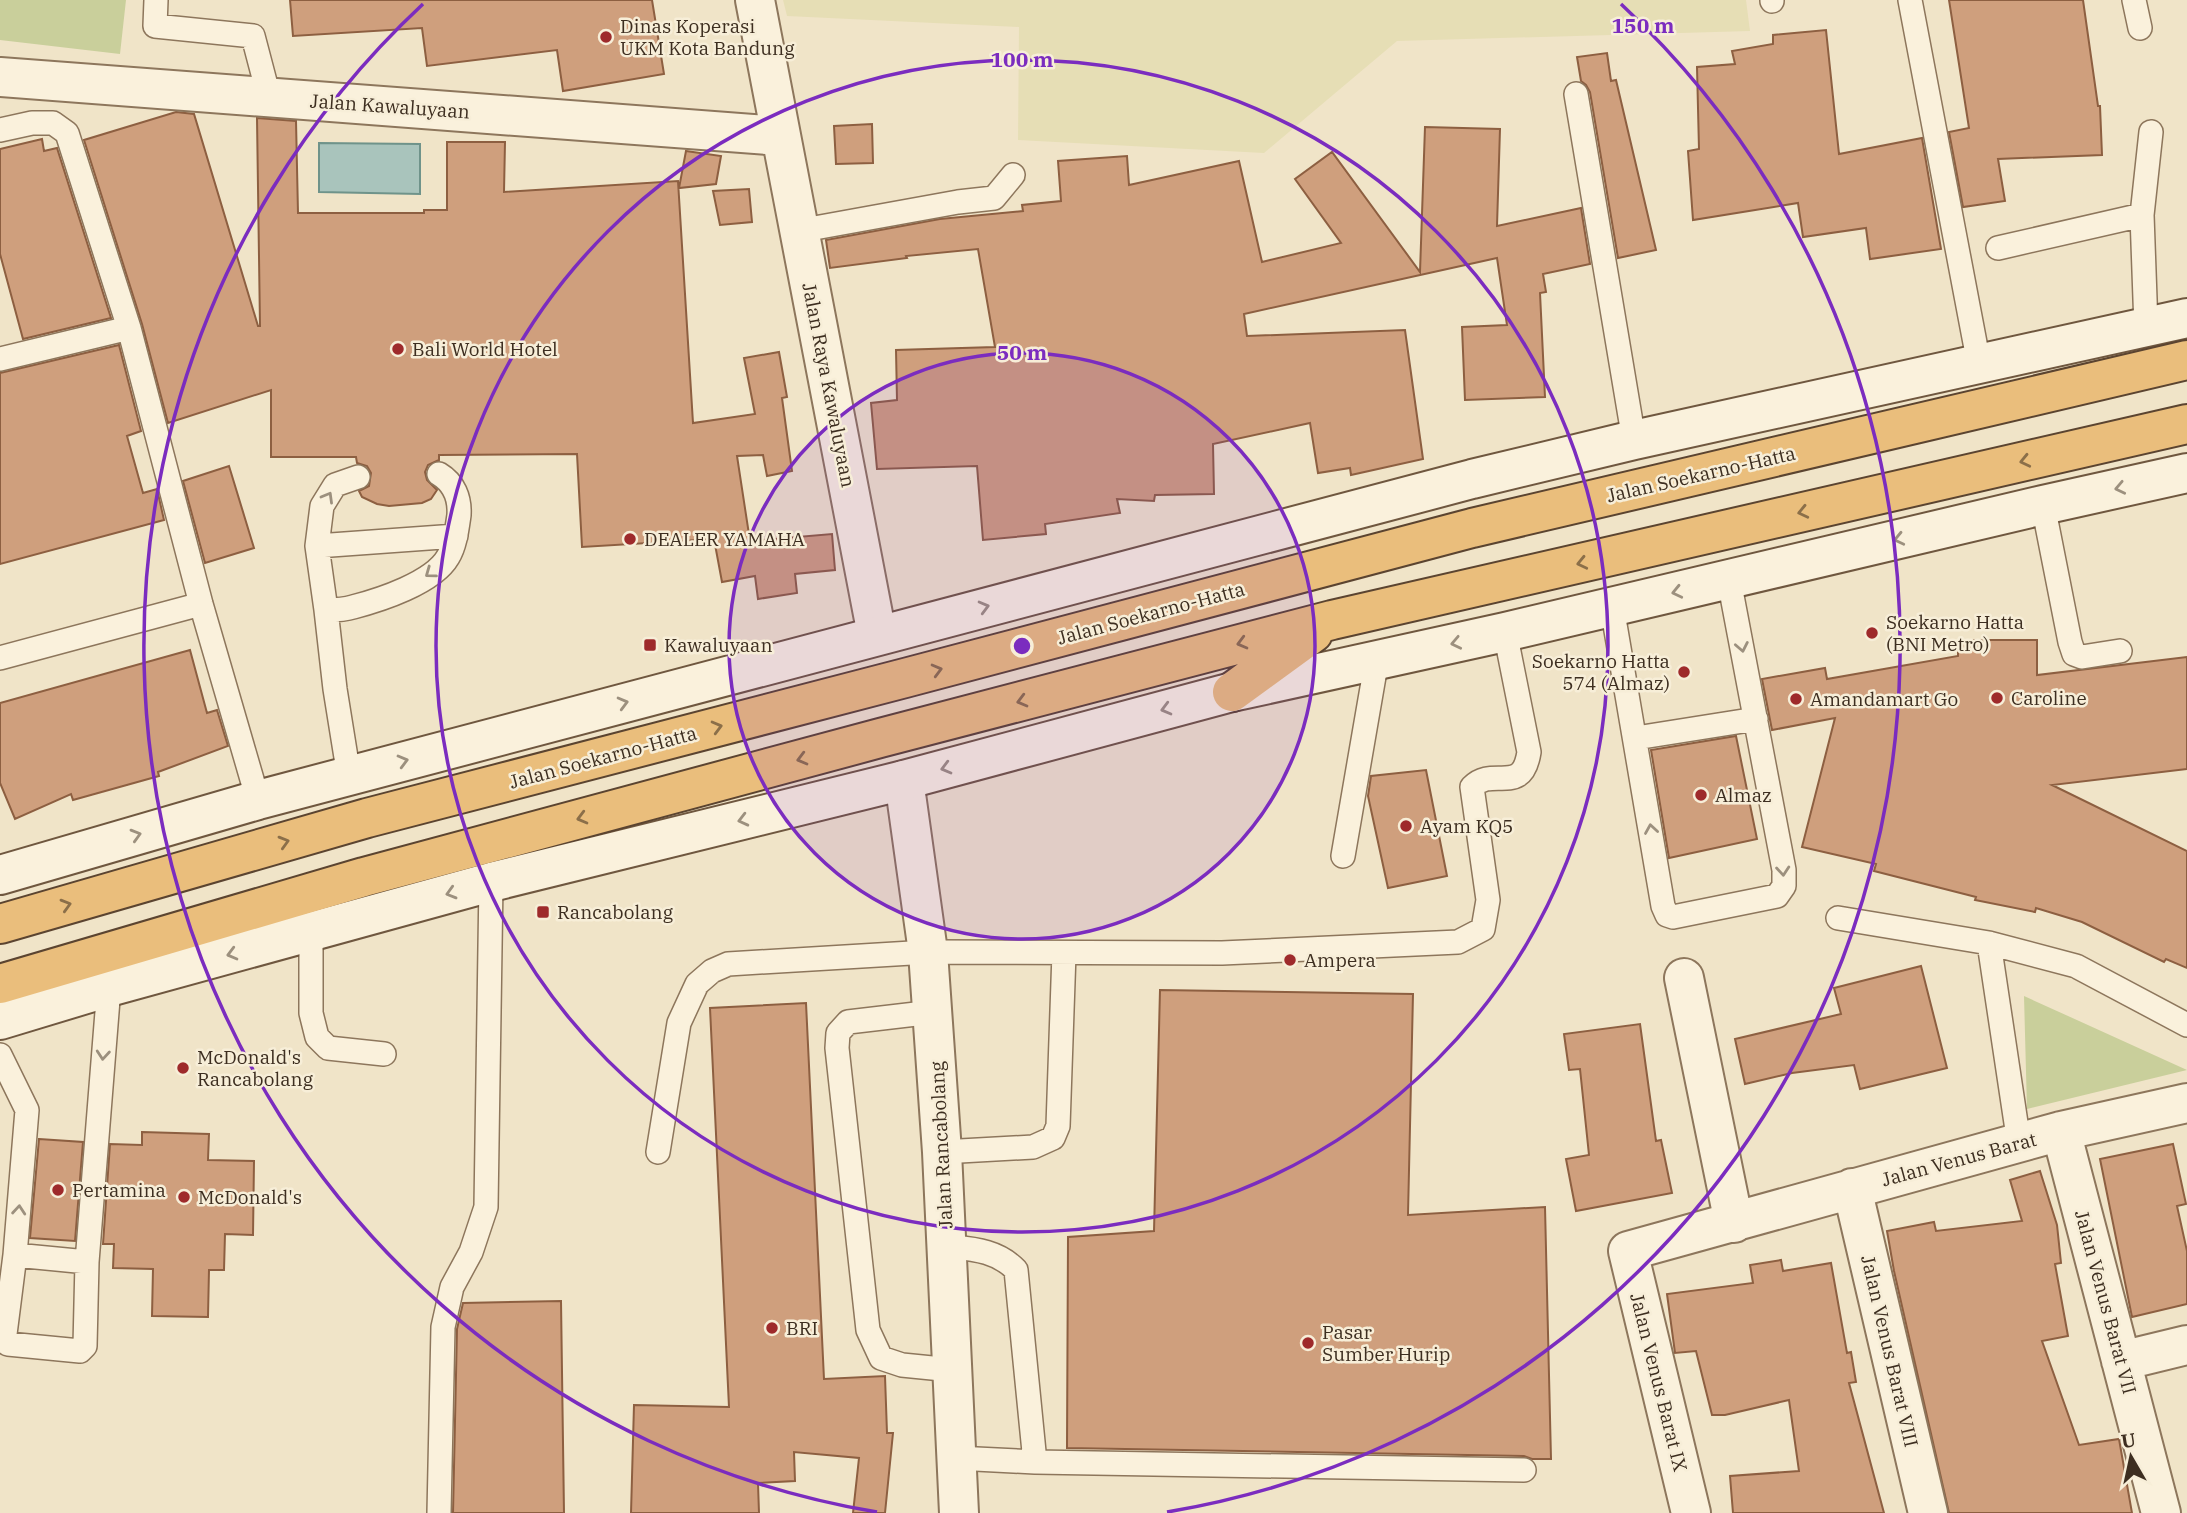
<svg xmlns="http://www.w3.org/2000/svg" width="2187" height="1513" viewBox="0 0 2187 1513" font-family="'IBM Plex Serif',serif">
	<rect width="100%" height="100%" fill="#f0e4c8"/>
	<path fill="#e6deb5" d="M783,0H1746L1750,31L1397,41L1264,153L1018,140L1019,27L787,16Z"/>
	<path fill="#c9cf9b" d="M0,0H126L120,54L0,40Z
		M2024,996L2187,1070L2027,1109Z"/>
	<path fill="#a9c4bc" stroke="#6f938a" stroke-width="2" d="M319,143L420,144V194L319,192Z"/>
	<path fill="#cf9f7d" stroke="#8d5f41" stroke-width="2" d="M290,0H652L664,74L563,91L557,50L427,66L422,28L293,36Z
		M1949,0H2083L2098,106H2100L2102,155L1998,159L2005,201L1963,207L1949,132L1969,128Z
		M1826,30L1839,154L1922,138L1941,249L1870,259L1866,228L1803,237L1798,203L1693,220L1688,151L1699,149L1697,67L1735,64L1732,51L1773,44V35Z
		M1607,53L1611,81L1616,80L1656,250L1618,258L1590,92L1586,85L1581,81L1577,57Z
		M176,112L194,114L258,326H260L257,118L296,121L298,213H424V210H447V142H505L504,192L678,181L693,423L755,414L744,358L779,352L787,397L782,398L792,471L767,476L763,455L737,456L750,541L832,534L835,570L795,574L797,593L758,599L755,576L722,582L714,539L582,547L577,454L439,455V460L428,465L425,472L427,480L437,490L431,499L422,503L389,506L377,504L362,497L359,491L369,486L371,473L367,466L357,463L356,457H271V390L168,423L142,324L84,140Z
		M872,124L873,163L836,164L834,126Z
		M1425,127L1500,129L1497,226L1581,208L1590,264L1543,274L1546,292L1540,293L1545,397L1465,400L1462,327L1507,325L1497,258L1244,314L1247,336L1405,330L1423,459L1351,475L1350,468L1318,473L1310,423L1213,444L1214,494L1155,495L1154,501L1117,499L1120,513L1045,524L1046,534L983,540L977,466L877,469L871,403L897,400L896,350L995,347L978,249L906,256L907,258L830,268L826,240L940,219L1023,211L1022,205L1061,201L1058,161L1127,156L1129,185L1239,161L1262,262L1341,243L1295,179L1332,152L1420,272Z
		M42,139L44,151L57,148L111,318L23,339L0,254V149Z
		M686,151L721,156L716,184L679,188Z
		M749,189L752,222L720,225L713,191Z
		M119,345L141,431L127,436L143,493L157,489L164,520L0,564V373Z
		M229,466L254,548L205,563L183,481Z
		M1958,640H2037V675L2187,657V769L2052,785L2187,851V968L2166,959L2164,962L2082,922L2036,908L2035,912L1975,900L1976,897L1874,871L1876,864L1802,847L1835,718L1772,730L1762,679L1825,668L1827,679L1958,656Z
		M190,650L207,713L217,710L228,746L158,772L159,776L73,800L71,794L15,819L0,783V703Z
		M1736,736L1757,839L1669,858L1651,750Z
		M1426,770L1447,876L1388,888L1368,796L1371,776Z
		M1921,966L1947,1068L1860,1089L1854,1065L1792,1073L1745,1084L1735,1039L1841,1014L1834,988Z
		M1160,990L1413,994L1408,1215L1545,1207L1551,1459H1532L1524,1456L1067,1448L1068,1237L1154,1231Z
		M806,1003L824,1379L885,1376L887,1433H893L885,1513H853L859,1458L794,1452L795,1481L758,1483L759,1513H631L634,1405L729,1407L710,1008Z
		M1640,1024L1656,1141L1661,1140L1672,1193L1576,1211L1566,1159L1589,1155L1580,1069L1569,1070L1564,1034Z
		M142,1132L209,1134L208,1160L254,1161L253,1235L225,1234L224,1270H209L208,1317L152,1316L153,1269L113,1268L114,1244H103L110,1144L142,1145Z
		M39,1139L83,1142L75,1241L30,1238Z
		M2173,1144L2186,1204L2177,1206L2187,1251V1304L2132,1317L2100,1159Z
		M2040,1171L2057,1225L2061,1263L2055,1264L2068,1336L2042,1341L2079,1445L2119,1439L2132,1513H1949L1894,1271L1887,1231L1934,1222L1936,1231L2022,1221L2010,1180Z
		M1781,1260L1783,1271L1831,1263L1847,1353L1851,1352L1856,1382L1849,1383L1884,1513H1733L1730,1476L1799,1471L1789,1400L1725,1415H1712L1696,1351L1675,1353L1667,1294L1753,1283L1750,1265Z
		M561,1301L564,1513H453L457,1329L463,1303Z"/>
	<g fill="none" stroke-linecap="round" stroke-linejoin="round">
		<g stroke="#8d765c" stroke-width="26">
			<path id="service" d="M156,0L155,26L253,36L269,97
				M1772,0V1
				M1910,0L1979,364
				M2134,0L2140,28
				M1576,94L1634,440
				M0,130L32,123H53L67,133L129,328L201,604L258,800
				M2142,215L2151,132
				M798,231L958,202L994,198L1013,175
				M1998,248L2142,215L2146,327
				M0,359L129,328
				M358,477L335,485L322,506L317,546L326,610C335,610 344,610 353,607C380,600 433,583 448,557C455,546 457,529 459,515C460,498 454,483 439,474
				M2043,505L2070,642L2074,654L2082,657L2120,651
				M317,546L456,536
				M1612,607L1663,906L1667,915L1673,917L1777,896L1784,886V870L1729,580
				M326,610L335,689L349,776
				M0,658L201,604
				M1636,738L1756,719
				M1343,856L1377,659
				M1838,918L1989,943L2076,966L2187,1025
				M311,932V1013L317,1037L328,1048L384,1054
				M1989,943L2019,1143
				M933,1012L848,1022L838,1033L837,1048L868,1330L881,1358L902,1365L952,1370
				M0,1055L27,1110L15,1255L87,1262L109,987
				M658,1152L679,1023L697,984L712,971L728,964L928,952L1222,953L1458,942L1483,929L1488,900L1472,787C1493,765 1522,797 1529,752L1505,632
				M942,1152L1033,1147L1053,1138L1058,1126L1064,953
				M946,1246C972,1249 997,1250 1016,1270L1035,1462L956,1458
				M15,1255L5,1334L8,1344L80,1351L85,1346L87,1262
				M1035,1462L1524,1470
				M439,1513L443,1327L452,1287L471,1252L486,1207L491,882"/>
		</g>
		<g stroke="#8d765c" stroke-width="42">
			<path id="minor" d="M755,0L877,635
				M0,77L780,136
				M1684,978L1734,1223
				M2061,1131L2161,1513
				M1852,1188L1928,1513
				M2121,1361L2187,1345
				M1691,1513L1628,1251L2061,1131L2187,1103"/>
		</g>
		<g stroke="#8d765c" stroke-width="42">
			<path id="tertiary" d="M904,780L928,952L942,1152L959,1513"/>
		</g>
		<g stroke="#6f573f" stroke-width="42">
			<path id="secondary" d="M0,875L258,800L1472,479L1634,440L2187,318
				M0,1020L109,987L491,882L904,780L1232,692L1505,632L2043,505L2187,473"/>
		</g>
		<g stroke="#5b4430" stroke-width="42">
			<path id="trunk" d="M1232,692L1313,633
				M0,924L367,818L905,678L1472,528L2187,360
				M0,984L364,877L880,738L1332,620L2187,424"/>
		</g>
		<use href="#service" stroke="#faf1dc" stroke-width="23"/>
		<use href="#minor" stroke="#faf1dc" stroke-width="38"/>
		<use href="#tertiary" stroke="#faf1dc" stroke-width="38"/>
		<use href="#secondary" stroke="#faf1dc" stroke-width="38"/>
		<use href="#trunk" stroke="#eabe7c" stroke-width="38"/>
	</g>
	<defs><path id="oneway-chevron" d="M-2-3.5L2.5 0L-2 3.5" fill="none" stroke-width="1.6" stroke-linecap="round" stroke-linejoin="round" transform="scale(1.75)"/></defs>
	<g stroke="#8b6f49">
		<use href="#oneway-chevron" transform="translate(2025 461) rotate(167)"/>
		<use href="#oneway-chevron" transform="translate(1803 512) rotate(167)"/>
		<use href="#oneway-chevron" transform="translate(1582 563) rotate(167)"/>
		<use href="#oneway-chevron" transform="translate(1242 643) rotate(165)"/>
		<use href="#oneway-chevron" transform="translate(937 670) rotate(-15)"/>
		<use href="#oneway-chevron" transform="translate(1022 701) rotate(165)"/>
		<use href="#oneway-chevron" transform="translate(717 727) rotate(-15)"/>
		<use href="#oneway-chevron" transform="translate(802 759) rotate(165)"/>
		<use href="#oneway-chevron" transform="translate(582 818) rotate(165)"/>
		<use href="#oneway-chevron" transform="translate(284 842) rotate(-16)"/>
		<use href="#oneway-chevron" transform="translate(66 905) rotate(-16)"/>
	</g>
	<g stroke="#9c907e">
		<use href="#oneway-chevron" transform="translate(2120 488) rotate(168)"/>
		<use href="#oneway-chevron" transform="translate(328 497) rotate(-60)"/>
		<use href="#oneway-chevron" transform="translate(1899 539) rotate(167)"/>
		<use href="#oneway-chevron" transform="translate(430 573) rotate(144)"/>
		<use href="#oneway-chevron" transform="translate(1677 592) rotate(167)"/>
		<use href="#oneway-chevron" transform="translate(984 607) rotate(-15)"/>
		<use href="#oneway-chevron" transform="translate(1456 643) rotate(168)"/>
		<use href="#oneway-chevron" transform="translate(1742 647) rotate(79)"/>
		<use href="#oneway-chevron" transform="translate(623 703) rotate(-15)"/>
		<use href="#oneway-chevron" transform="translate(1166 709) rotate(165)"/>
		<use href="#oneway-chevron" transform="translate(403 761) rotate(-15)"/>
		<use href="#oneway-chevron" transform="translate(946 768) rotate(165)"/>
		<use href="#oneway-chevron" transform="translate(743 820) rotate(166)"/>
		<use href="#oneway-chevron" transform="translate(1651 829) rotate(-99)"/>
		<use href="#oneway-chevron" transform="translate(136 835) rotate(-16)"/>
		<use href="#oneway-chevron" transform="translate(1783 871) rotate(85)"/>
		<use href="#oneway-chevron" transform="translate(451 893) rotate(164)"/>
		<use href="#oneway-chevron" transform="translate(232 954) rotate(165)"/>
		<use href="#oneway-chevron" transform="translate(103 1055) rotate(95)"/>
		<use href="#oneway-chevron" transform="translate(19 1210) rotate(-85)"/>
	</g>
	<circle cx="1022" cy="646" r="293" fill="#7b2cbf" fill-opacity=".12"/>
	<g fill="none" stroke="#7b2cbf" stroke-width="3.5">
		<circle cx="1022" cy="646" r="293"/>
		<circle cx="1022" cy="646" r="586"/>
		<path d="M877 1512A878 878 0 0 1 423 4M1621 4A878 878 0 0 1 1167 1512"/>
	</g>
	<g fill="#9e2a2b" stroke="#f7eed8" stroke-width="2.5">
		<circle cx="606" cy="37" r="7"/>
		<circle cx="398" cy="349" r="7"/>
		<circle cx="630" cy="539" r="7"/>
		<circle cx="1872" cy="633" r="7"/>
		<rect x="643" y="638" width="14" height="14" rx="3.5"/>
		<circle cx="1684" cy="672" r="7"/>
		<circle cx="1997" cy="698" r="7"/>
		<circle cx="1796" cy="699" r="7"/>
		<circle cx="1701" cy="795" r="7"/>
		<circle cx="1406" cy="826" r="7"/>
		<rect x="536" y="905" width="14" height="14" rx="3.5"/>
		<circle cx="1290" cy="960" r="7"/>
		<circle cx="183" cy="1068" r="7"/>
		<circle cx="58" cy="1190" r="7"/>
		<circle cx="184" cy="1197" r="7"/>
		<circle cx="772" cy="1328" r="7"/>
		<circle cx="1308" cy="1343" r="7"/>
	</g>
	<g text-anchor="middle" stroke-width="5" stroke-linejoin="round" paint-order="stroke">
		<g font-size="19" fill="#3d2e20" stroke="#f7eed8" text-anchor="start">
			<text x="620" y="33">Dinas Koperasi<tspan x="620" dy="22">UKM Kota Bandung</tspan></text>
			<text x="412" y="356">Bali World Hotel</text>
			<text x="644" y="546">DEALER YAMAHA</text>
			<text x="1886" y="629">Soekarno Hatta<tspan x="1886" dy="22">(BNI Metro)</tspan></text>
			<text x="664" y="652">Kawaluyaan</text>
			<text x="1670" y="668" text-anchor="end">Soekarno Hatta<tspan x="1670" dy="22">574 (Almaz)</tspan></text>
			<text x="2011" y="705">Caroline</text>
			<text x="1810" y="706">Amandamart Go</text>
			<text x="1715" y="802">Almaz</text>
			<text x="1420" y="833">Ayam KQ5</text>
			<text x="557" y="919">Rancabolang</text>
			<text x="1304" y="967">Ampera</text>
			<text x="197" y="1064">McDonald's<tspan x="197" dy="22">Rancabolang</tspan></text>
			<text x="72" y="1197">Pertamina</text>
			<text x="198" y="1204">McDonald's</text>
			<text x="786" y="1335">BRI</text>
			<text x="1322" y="1339">Pasar<tspan x="1322" dy="22">Sumber Hurip</tspan></text>
		</g>
		<g font-size="19" fill="#3d2e20" stroke="#f7eed8">
			<text transform="translate(390 106) rotate(4)" y="7">Jalan Kawaluyaan</text>
			<text transform="translate(829 385) rotate(79)" y="7">Jalan Raya Kawaluyaan</text>
			<text transform="translate(1701 474) rotate(-13)" y="7">Jalan Soekarno-Hatta</text>
			<text transform="translate(1151 613) rotate(-15)" y="7">Jalan Soekarno-Hatta</text>
			<text transform="translate(603 757) rotate(-15)" y="7">Jalan Soekarno-Hatta</text>
			<text transform="translate(941 1145) rotate(-93)" y="7">Jalan Rancabolang</text>
			<text transform="translate(1959 1159) rotate(-15)" y="7">Jalan Venus Barat</text>
			<text transform="translate(2106 1302) rotate(75)" y="7">Jalan Venus Barat VII</text>
			<text transform="translate(1890 1351) rotate(77)" y="7">Jalan Venus Barat VIII</text>
			<text transform="translate(1659 1382) rotate(76)" y="7">Jalan Venus Barat IX</text>
		</g>
	</g>
	<circle cx="1022" cy="646" r="10" fill="#7b2cbf" stroke="#f7eed8" stroke-width="3.5"/>
	<g font-size="21" text-anchor="middle" font-weight="bold" fill="#7b2cbf" stroke="#f7eed8" stroke-width="5" stroke-linejoin="round" paint-order="stroke">
		<text x="1643" y="33">150 m</text>
		<text x="1022" y="67">100 m</text>
		<text x="1022" y="360">50 m</text>
	</g>
	<g transform="translate(2131 1457) rotate(351)" stroke="#f7eed8" stroke-width="5" paint-order="stroke">
	<path d="M0-5L12 26L0 18L-12 26Z" fill="#3d2e20"/>
	<text y="-10" font-size="19" font-weight="bold" text-anchor="middle" fill="#3d2e20">U</text>
	</g>
</svg>
